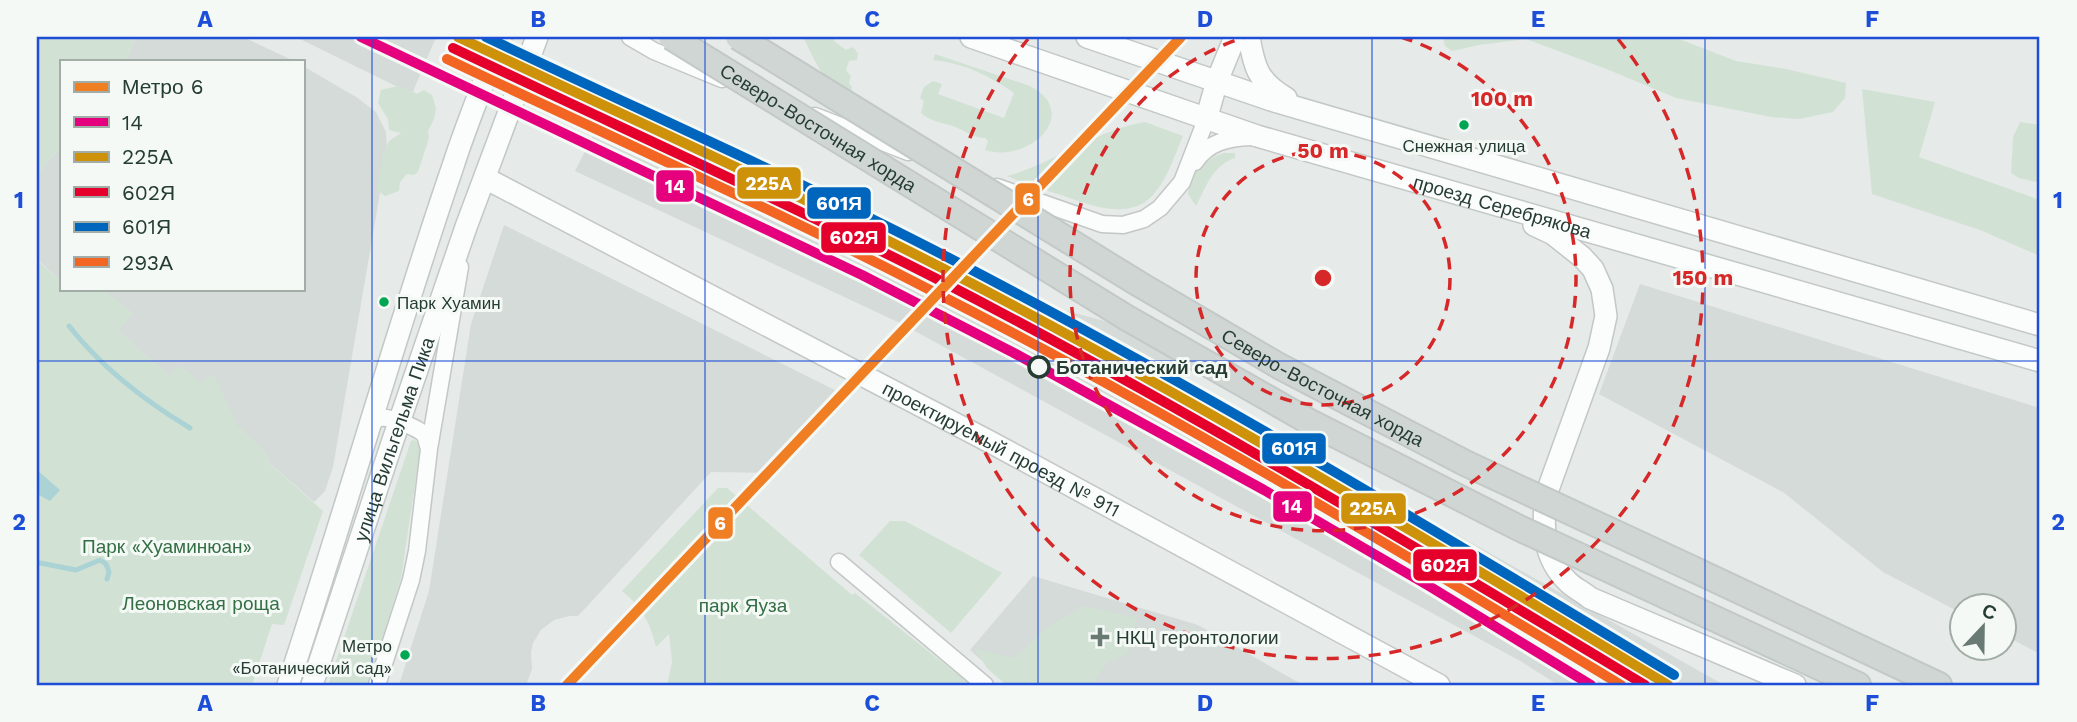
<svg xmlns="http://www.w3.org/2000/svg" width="2077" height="722" viewBox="0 0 2077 722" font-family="'Work Sans',sans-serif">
	<rect width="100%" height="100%" fill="#e6eae8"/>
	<path fill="#d5dbd8" d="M137,37H243L294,61H125Z
		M296,37H436L412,94Z
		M303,66L356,97L376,112L386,132L387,152L333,467L325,491L314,502L70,289H303Z
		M611,100L1041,304L1108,322L1176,332L1172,374L1724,685H1558L1522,662L900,323L575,171Z
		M61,146V281L37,259V175Z
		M504,225L849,397L776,473L711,472L578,616H569L554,620L541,630L533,643L531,652L532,669L526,685H399L429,591L471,324Z
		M1640,284L2040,408V654L2004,635V606H1962L1961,613L1883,572L1783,492L1599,394Z
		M1033,576L1198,625L1303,685H1009L970,650Z"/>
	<path fill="#d1e2d4" d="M37,37H137L125,61H61V146L37,175Z
		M803,37H835L834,41L846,50L853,47L858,53L857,60L849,61L846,70L851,76L849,83L852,87L851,91C824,90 814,57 803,37Z
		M1443,37H1674L1736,61L1786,69L1846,83L1845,98L1833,112L1799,119L1771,117L1676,98L1609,70L1526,39L1479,45L1452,51L1445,46Z
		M935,54L1030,86C1082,113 1030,164 985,150L988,141L985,138C973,138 964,130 953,126C942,123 930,121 921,113L924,101L920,98L924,87L933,81L942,84L938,94L1004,118L1014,93C989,75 963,63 933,60Z
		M398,86L406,88L417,94L424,90L432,95L436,108L434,119L428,131L429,138L418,172L414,175L407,174L400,182L399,191L385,196L377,190L384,151L389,141L401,133L389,130L388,119L378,103L381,90Z
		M1862,89L1935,102L1919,157L2040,200V256L1980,230L1872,194Z
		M1145,122L1183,136C1174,156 1167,182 1150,198C1125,221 1085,203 1058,194C1041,189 1024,183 1007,176C1055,163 1096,130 1145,122Z
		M2020,122L2040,125V183L2019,178L2011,173L2013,137Z
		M1224,153H1235V158C1213,165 1206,187 1196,206L1188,194C1191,172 1204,159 1224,153Z
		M37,260L61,281V289H102L133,313L118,331L170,376L179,365L202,384L211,375L215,377L237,425L265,451L269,458L268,462L323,511L284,625L272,624L252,685H37Z
		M414,440L421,445L401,578L368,685H328L411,441Z
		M718,488H727L852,595L855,593L971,685H667L672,662L669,634L656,647C650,622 642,607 622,591Z
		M890,521H905L1002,573L951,633L859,555Z
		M1084,606L1137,618L1127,654L1106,663L1092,685H1006L987,668L975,649L1015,658L1046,628Z"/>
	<path fill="#abd2d4" d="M37,470L60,490L50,501L37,494Z"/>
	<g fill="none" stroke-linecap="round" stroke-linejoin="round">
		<path stroke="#abd2d4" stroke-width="5" d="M69,326C102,368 145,401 190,428
			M40,563L76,570L100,560L106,564L109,572L107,579"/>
		<g stroke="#c3c7c5" stroke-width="19">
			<path id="street" d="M630,37L654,51L722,79
				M815,116L908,152
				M1195,162C1208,142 1228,138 1251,137
				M997,187L1102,224L1123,225L1144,219L1160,208L1182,182L1206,120
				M371,426C374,422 374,420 380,418C390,416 418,428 425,435L429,449
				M839,562L985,685
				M377,685L411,580L417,551L429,449L460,267"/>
		</g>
		<g stroke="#c2c8c5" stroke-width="24">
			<g id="secondary">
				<path id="s1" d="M971,37L1257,136L2040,361"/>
				<path d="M1087,37L1271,100L2040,325"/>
				<path d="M1249,37C1254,67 1258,82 1286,98"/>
				<path d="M1206,120L1217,81L1235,37"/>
				<path id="s2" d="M485,178L994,444L1439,685"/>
				<path d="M1534,225L1553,234L1582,257L1593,269L1602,289L1606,316L1599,348L1546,495C1542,527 1543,558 1568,582C1574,588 1583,592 1590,598L1795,685"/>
				<path d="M288,685C345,513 394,338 453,166C467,122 485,80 501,37"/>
				<path id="s3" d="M312,685L392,443L466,227L537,37"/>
			</g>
		</g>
		<g stroke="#c2c9c7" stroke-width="28">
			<path id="primary" d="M1695,570L1939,685
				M1681,603L1858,685"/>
		</g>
		<use href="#street" stroke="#fbfcfc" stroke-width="16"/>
		<use href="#secondary" stroke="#fbfcfc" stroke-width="21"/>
		<use href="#primary" stroke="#cfd6d3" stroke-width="24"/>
		<g stroke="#c2c9c7" stroke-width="28" stroke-linecap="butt">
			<g id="primary-bridge">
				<path id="s4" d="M671,37L1127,318L1308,421L1519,528L1681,603"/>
				<path id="s5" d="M738,37L1139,284L1279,366L1465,463L1695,570"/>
			</g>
		</g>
		<use href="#primary-bridge" stroke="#cfd6d3" stroke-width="24"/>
		<g stroke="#f5f9f6" stroke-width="16">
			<path id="rail-1" d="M361,37L862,275L1014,353L1264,490L1429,586L1591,685"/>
		</g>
		<g stroke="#f5f9f6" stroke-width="16">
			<path id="rail-2" d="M458,37C620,114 784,187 944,269C1191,397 1430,541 1668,685"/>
		</g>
		<g stroke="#f5f9f6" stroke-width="16">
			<path id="rail-3" d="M453,48C614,125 778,198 937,279C1179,404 1412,545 1645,685"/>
		</g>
		<g stroke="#f5f9f6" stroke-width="16">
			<path id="rail-4" d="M486,37C641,111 799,180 951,259C1198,387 1436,531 1674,675"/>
		</g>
		<g stroke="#f5f9f6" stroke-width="16">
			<path id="rail-5" d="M447,59C608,136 772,208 930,290C1167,410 1394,548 1621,685"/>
		</g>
		<use href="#rail-1" stroke="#e5007d" stroke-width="10"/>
		<use href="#rail-2" stroke="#cd910a" stroke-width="10"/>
		<use href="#rail-3" stroke="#e4002b" stroke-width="10"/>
		<use href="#rail-4" stroke="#0065bd" stroke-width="10"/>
		<use href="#rail-5" stroke="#f26522" stroke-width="10"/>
		<g stroke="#f5f9f6" stroke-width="16">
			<path id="metro-1" d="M567,685L1181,37"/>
		</g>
		<use href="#metro-1" stroke="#f07e23" stroke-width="10"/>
	</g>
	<path fill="none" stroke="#1d4ed8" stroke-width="2" stroke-opacity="0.55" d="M372,37V685M705,37V685M1038,37V685M1372,37V685M1705,37V685M37,361H2040"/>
	<g fill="none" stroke="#d62828" stroke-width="3.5" stroke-dasharray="12 9">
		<circle cx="1323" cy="278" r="127"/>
		<path d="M1401 37A253 253 0 1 1 1245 37"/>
		<path d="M1618 39A380 380 0 1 1 1028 39"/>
	</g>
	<g fill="#00a651" stroke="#f5f9f6" stroke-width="2.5">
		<circle cx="1464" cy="125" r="6"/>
		<circle cx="384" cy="302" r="6"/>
		<circle cx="405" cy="655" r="6"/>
	</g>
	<circle fill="#f5f9f6" stroke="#253c34" stroke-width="3.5" cx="1039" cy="367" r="10"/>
	<path fill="#697973" stroke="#f5f9f6" stroke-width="2.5" d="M1096.5 626.5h7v7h7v7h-7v7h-7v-7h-7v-7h7z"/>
	<g text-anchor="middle" stroke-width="6" stroke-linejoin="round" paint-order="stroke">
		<g font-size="17" fill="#253c34" stroke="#f5f9f6">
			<text x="1464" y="152">Снежная улица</text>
			<text x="397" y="309" text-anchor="start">Парк Хуамин</text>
			<text x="392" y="652" text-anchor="end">Метро<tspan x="392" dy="22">«Ботанический сад»</tspan></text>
		</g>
		<g font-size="19" fill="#253c34" stroke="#f5f9f6">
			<text dy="7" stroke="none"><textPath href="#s4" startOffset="173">Северо-Восточная хорда</textPath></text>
			<text dy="7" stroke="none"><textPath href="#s1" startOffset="558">проезд Серебрякова</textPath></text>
			<text dy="7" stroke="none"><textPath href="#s5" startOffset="682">Северо-Восточная хорда</textPath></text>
			<text dy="7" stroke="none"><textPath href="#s3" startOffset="259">улица Вильгельма Пика</textPath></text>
			<text dy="7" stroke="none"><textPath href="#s2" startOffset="583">проектируемый проезд № 911</textPath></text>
		</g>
		<g font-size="19" font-weight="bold" fill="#253c34" stroke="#f5f9f6" text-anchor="start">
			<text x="1056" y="374">Ботанический сад</text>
		</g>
		<g font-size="19" fill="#336f45" stroke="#f5f9f6">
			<text x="167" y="553">Парк «Хуаминюан»</text>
			<text x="201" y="610">Леоновская роща</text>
			<text x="743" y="612">парк Яуза</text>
		</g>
		<g font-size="19" fill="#253c34" stroke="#f5f9f6" text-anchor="start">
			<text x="1116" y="644">НКЦ геронтологии</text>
		</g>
	</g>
	<circle cx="1323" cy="278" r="10" fill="#d62828" stroke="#f5f9f6" stroke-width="3.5"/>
	<g font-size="21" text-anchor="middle" font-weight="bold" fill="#d62828" stroke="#f5f9f6" stroke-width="6" stroke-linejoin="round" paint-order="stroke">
		<text x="1502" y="106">100 m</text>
		<text x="1323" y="158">50 m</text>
		<text x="1703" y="285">150 m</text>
	</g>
	<g stroke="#f5f9f6" stroke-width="2.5">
		<rect x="736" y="166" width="66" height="34" rx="7" fill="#cd910a"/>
		<rect x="655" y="169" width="40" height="34" rx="7" fill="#e5007d"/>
		<rect x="1014" y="182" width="27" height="34" rx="7" fill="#f07e23"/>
		<rect x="806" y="186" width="66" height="34" rx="7" fill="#0065bd"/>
		<rect x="820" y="221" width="67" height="33" rx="7" fill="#e4002b"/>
		<rect x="1261" y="432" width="66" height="33" rx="7" fill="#0065bd"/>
		<rect x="1272" y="490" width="41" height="33" rx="7" fill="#e5007d"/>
		<rect x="1340" y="492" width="67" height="33" rx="7" fill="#cd910a"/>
		<rect x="707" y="506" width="27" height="34" rx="7" fill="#f07e23"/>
		<rect x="1412" y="548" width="66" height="34" rx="7" fill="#e4002b"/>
	</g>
	<g font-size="19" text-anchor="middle" font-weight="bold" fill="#fff">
		<text x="769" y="190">225А</text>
		<text x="675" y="193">14</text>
		<text x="1028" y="206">6</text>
		<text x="839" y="210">601Я</text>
		<text x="854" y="244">602Я</text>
		<text x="1294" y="455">601Я</text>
		<text x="1292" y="513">14</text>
		<text x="1373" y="515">225А</text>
		<text x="720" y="530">6</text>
		<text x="1445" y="572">602Я</text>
	</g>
	<rect width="2077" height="722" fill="none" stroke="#f5f9f6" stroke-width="77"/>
	<rect x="60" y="60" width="245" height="231" fill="#f5f9f6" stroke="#a2ada8" stroke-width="2"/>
	<rect x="74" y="82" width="35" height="10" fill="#f07e23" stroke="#a2ada8" stroke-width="2"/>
	<text x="122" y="94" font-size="21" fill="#253c34">Метро 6</text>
	<rect x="74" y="117" width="35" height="10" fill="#e5007d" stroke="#a2ada8" stroke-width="2"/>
	<text x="122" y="130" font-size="21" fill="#253c34">14</text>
	<rect x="74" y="152" width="35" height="10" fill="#cd910a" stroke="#a2ada8" stroke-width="2"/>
	<text x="122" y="164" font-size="21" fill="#253c34">225А</text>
	<rect x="74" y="187" width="35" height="10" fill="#e4002b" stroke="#a2ada8" stroke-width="2"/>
	<text x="122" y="200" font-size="21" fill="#253c34">602Я</text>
	<rect x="74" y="222" width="35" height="10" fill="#0065bd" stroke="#a2ada8" stroke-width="2"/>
	<text x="122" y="234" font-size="21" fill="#253c34">601Я</text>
	<rect x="74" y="257" width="35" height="10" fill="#f26522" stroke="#a2ada8" stroke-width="2"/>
	<text x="122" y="270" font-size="21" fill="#253c34">293А</text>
	<g transform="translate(1983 627) rotate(22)"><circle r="33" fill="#f5f9f6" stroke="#a2ada8" stroke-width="2"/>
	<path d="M0-5L12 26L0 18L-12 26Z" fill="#697973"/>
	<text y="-10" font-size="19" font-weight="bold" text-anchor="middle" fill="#253c34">С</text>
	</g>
	<rect x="38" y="38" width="2000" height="646" fill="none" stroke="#1d4ed8" stroke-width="2.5"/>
	<g font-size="23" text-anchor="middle" font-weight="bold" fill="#1d4ed8">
		<text x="205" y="27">A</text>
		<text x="538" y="27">B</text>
		<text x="872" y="27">C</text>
		<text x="1205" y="27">D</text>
		<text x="1538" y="27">E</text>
		<text x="1872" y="27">F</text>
		<text x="19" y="208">1</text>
		<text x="2058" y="208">1</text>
		<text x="19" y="530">2</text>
		<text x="2058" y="530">2</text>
		<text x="205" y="711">A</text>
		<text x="538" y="711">B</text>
		<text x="872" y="711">C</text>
		<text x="1205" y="711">D</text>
		<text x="1538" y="711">E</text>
		<text x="1872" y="711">F</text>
	</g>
</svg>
